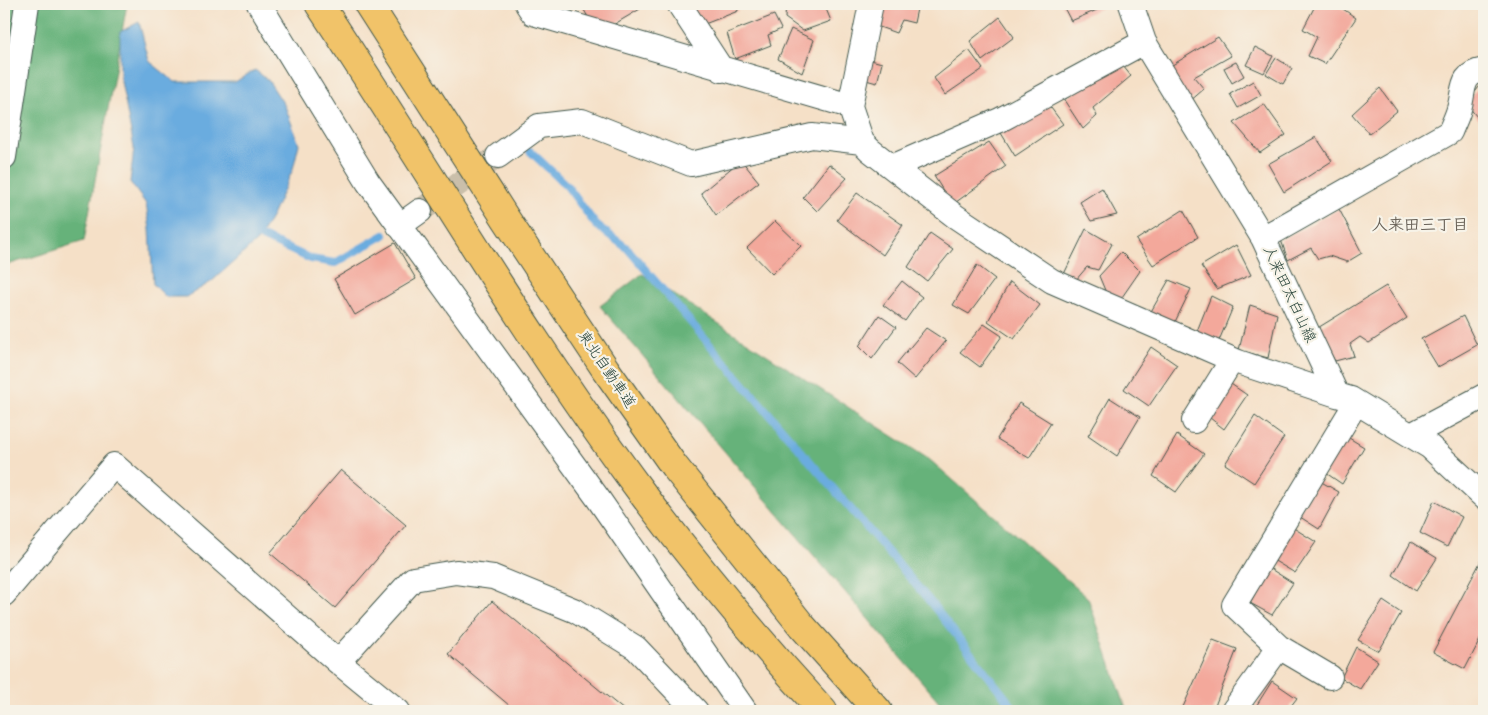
<svg xmlns="http://www.w3.org/2000/svg" width="1488" height="715" viewBox="0 0 1488 715" font-family="Itim,'Klee One',sans-serif">
	<rect width="100%" height="100%" fill="#f7f3e8"/>
	<filter id="ink" filterUnits="userSpaceOnUse"><feTurbulence type="fractalNoise" baseFrequency=".02" numOctaves="2"/><feDisplacementMap in="SourceGraphic" scale="10" xChannelSelector="R" yChannelSelector="G"/><feConvolveMatrix kernelMatrix="1 2 1 2 8 2 1 2 1" color-interpolation-filters="sRGB"/></filter>
	<filter id="wash" filterUnits="userSpaceOnUse"><feTurbulence type="fractalNoise" baseFrequency=".0096" numOctaves="4" result="noise"/><feDisplacementMap in="SourceGraphic" scale="20" xChannelSelector="R" yChannelSelector="G"/><feGaussianBlur stdDeviation="1.12" result="paint"/><feColorMatrix in="noise" values="0 0 0 0 0 0 0 0 0 0 0 0 0 0 0 0 0 1.4 0 .05"/><feComposite in="paint" operator="in"/></filter>
	<g filter="url(#wash)">
		<rect width="100%" height="100%" fill="#f5e0c7"/>
		<path fill="#66b27a" stroke="#427857" d="M4,4H127L84,241L4,266Z
			M642,274L930,460L1088,598L1127,711H947L600,306Z"/>
		<path fill="#6aacdf" stroke="#44748a" d="M139,22L149,61L175,82H235L255,70L268,80L285,106L299,144L293,169L272,216L257,241L211,282L186,297H166L153,284L150,229L146,204L130,182L134,148L120,76V32Z"/>
		<g fill="none" stroke-linecap="round" stroke-linejoin="round">
			<path stroke="#6aacdf" stroke-width="8" d="M530,151L567,186L596,225L627,248L928,599L1016,711
				M251,232L311,259L335,263L384,235"/>
		</g>
		<g id="blocks">
			<path fill="#f3a89b" d="M583,4H636L640,9L613,25L591,22L581,5Z
				M690,4H737L738,11L702,25Z
				M786,4H824L831,21L803,31L785,18Z
				M882,4H918L914,23L902,20L896,33L874,25Z
				M1062,4H1111L1071,21Z
				M1316,4H1336L1356,18L1325,64L1308,56L1317,37L1303,29Z
				M774,15L781,29L768,35L771,45L735,59L727,33Z
				M1000,17L1014,37L982,61L970,41Z
				M791,29L814,40L802,73L778,59Z
				M1218,37L1231,56L1194,77L1204,89L1189,102L1169,67Z
				M1255,47L1273,56L1264,73L1246,65Z
				M969,50L983,69L945,95L934,78Z
				M1276,58L1292,68L1283,84L1266,74Z
				M867,59L882,63L877,83L862,79Z
				M1119,61L1131,76L1093,108L1097,116L1083,129L1064,100Z
				M1236,62L1244,76L1232,83L1224,68Z
				M1253,81L1261,95L1238,108L1230,94Z
				M1484,81V126L1466,103Z
				M1380,88L1397,111L1369,134L1352,114Z
				M1048,104L1063,124L1015,156L1001,133Z
				M1264,104L1286,135L1260,153L1234,123Z
				M1316,137L1332,161L1284,192L1268,164Z
				M989,142L1006,166L952,205L934,176Z
				M741,160L759,182L716,215L701,193Z
				M829,164L847,178L817,211L803,197Z
				M1102,188L1117,215L1091,221L1080,202Z
				M857,193L903,225L883,255L837,220Z
				M1339,209L1362,253L1347,262L1329,256L1318,259L1311,248L1288,260L1281,240Z
				M1183,210L1198,237L1153,265L1136,240Z
				M775,221L801,246L772,274L747,248Z
				M1086,229L1112,244L1098,270L1087,267L1075,281L1063,276Z
				M930,233L953,249L927,281L908,267Z
				M395,243L416,279L355,315L334,279Z
				M1236,245L1251,275L1217,289L1201,266Z
				M1121,252L1140,271L1120,300L1107,295L1099,276Z
				M977,265L995,279L969,314L953,305Z
				M1169,280L1191,289L1173,326L1149,315Z
				M902,281L922,297L905,321L883,305Z
				M1010,282L1040,305L1014,339L988,321Z
				M1386,286L1407,318L1369,343L1360,337L1350,344L1354,356L1335,361L1316,329Z
				M1211,296L1233,307L1218,343L1195,336Z
				M1250,305L1277,314L1268,358L1239,350Z
				M879,315L896,327L872,359L859,346Z
				M1463,316L1477,345L1438,367L1421,339Z
				M984,324L1002,336L980,367L960,352Z
				M926,328L946,341L915,379L897,363Z
				M1151,347L1177,365L1149,406L1124,389Z
				M1228,382L1247,395L1224,429L1205,414Z
				M1110,398L1140,417L1117,456L1088,436Z
				M1019,403L1051,423L1029,458L997,439Z
				M1255,416L1284,437L1254,483L1225,464Z
				M1177,435L1204,454L1176,492L1153,476Z
				M1344,435L1364,447L1342,484L1323,471Z
				M341,470L406,525L335,608L270,553Z
				M1318,480L1339,492L1319,529L1297,515Z
				M1434,501L1462,517L1447,547L1420,533Z
				M1292,527L1316,542L1295,573L1273,560Z
				M1411,542L1437,558L1416,591L1393,575Z
				M1484,555V632L1465,669L1433,652Z
				M1269,568L1293,583L1272,615L1250,603Z
				M492,601L625,711H516L448,654Z
				M1383,601L1401,613L1379,651L1358,640Z
				M1213,640L1237,649L1213,711H1197L1183,707Z
				M1356,647L1378,661L1360,689L1341,678Z
				M1272,681L1297,698L1287,711H1253Z"/>
		</g>
	</g>
	<g filter="url(#ink)">
		<use href="#blocks" fill-opacity="0" stroke="#3f554a" stroke-width="1"/>
		<g fill="none" stroke-linecap="round" stroke-linejoin="round">
			<path stroke="#cabfaa" stroke-width="24" stroke-dasharray="24 12" stroke-linecap="butt" d="M420,211L498,156"/>
			<g stroke="#3f554a" stroke-width="26">
				<path id="minor" d="M259,4L368,182L597,497L745,711
					M527,4L533,13L850,106L862,142L870,150L955,216L1052,281L1238,362L1337,395
					M679,4L722,70
					M1131,4L1144,42L1263,238
					M1484,70C1459,74 1465,90 1459,109C1457,117 1453,124 1450,132L1263,238L1337,395L1351,399L1430,447L1484,497
					M850,106L871,4
					M498,156L539,126L582,121L691,164L812,136L862,142
					M4,157L27,4
					M892,167L1000,120L1144,42
					M399,226L420,211
					M1194,421L1232,360
					M1411,435L1484,396
					M4,594L114,465L338,662L398,711
					M338,662L413,579L456,572L493,577L576,611L636,648L696,711
					M1330,677L1279,647L1234,605L1356,403
					M1233,711L1279,647"/>
			</g>
			<g stroke="#3f554a" stroke-width="30">
				<path id="highway" d="M319,4C427,166 525,336 642,493C698,568 759,641 823,711
					M368,4L506,219L606,370L674,466L802,626L878,711"/>
			</g>
			<use href="#minor" stroke="#fff" stroke-width="24"/>
			<use href="#highway" stroke="#f1c369" stroke-width="28"/>
		</g>
	</g>
	<g text-anchor="middle" stroke-width="4.5" stroke-linejoin="round" paint-order="stroke">
		<g font-size="15" fill="#1f3d34" stroke="#f7f3e8">
			<text transform="translate(1290 294) rotate(65)" y="5">人来田太白山線</text>
			<text transform="translate(607 369) rotate(56)" y="5">東北自動車道</text>
		</g>
		<g font-size="16" font-weight="bold" fill="#696258" stroke="#f7f3e8">
			<text x="1420" y="230">人来田三丁目</text>
		</g>
	</g>
	<rect width="1488" height="715" fill="none" stroke="#f7f3e8" stroke-width="20"/>
</svg>
